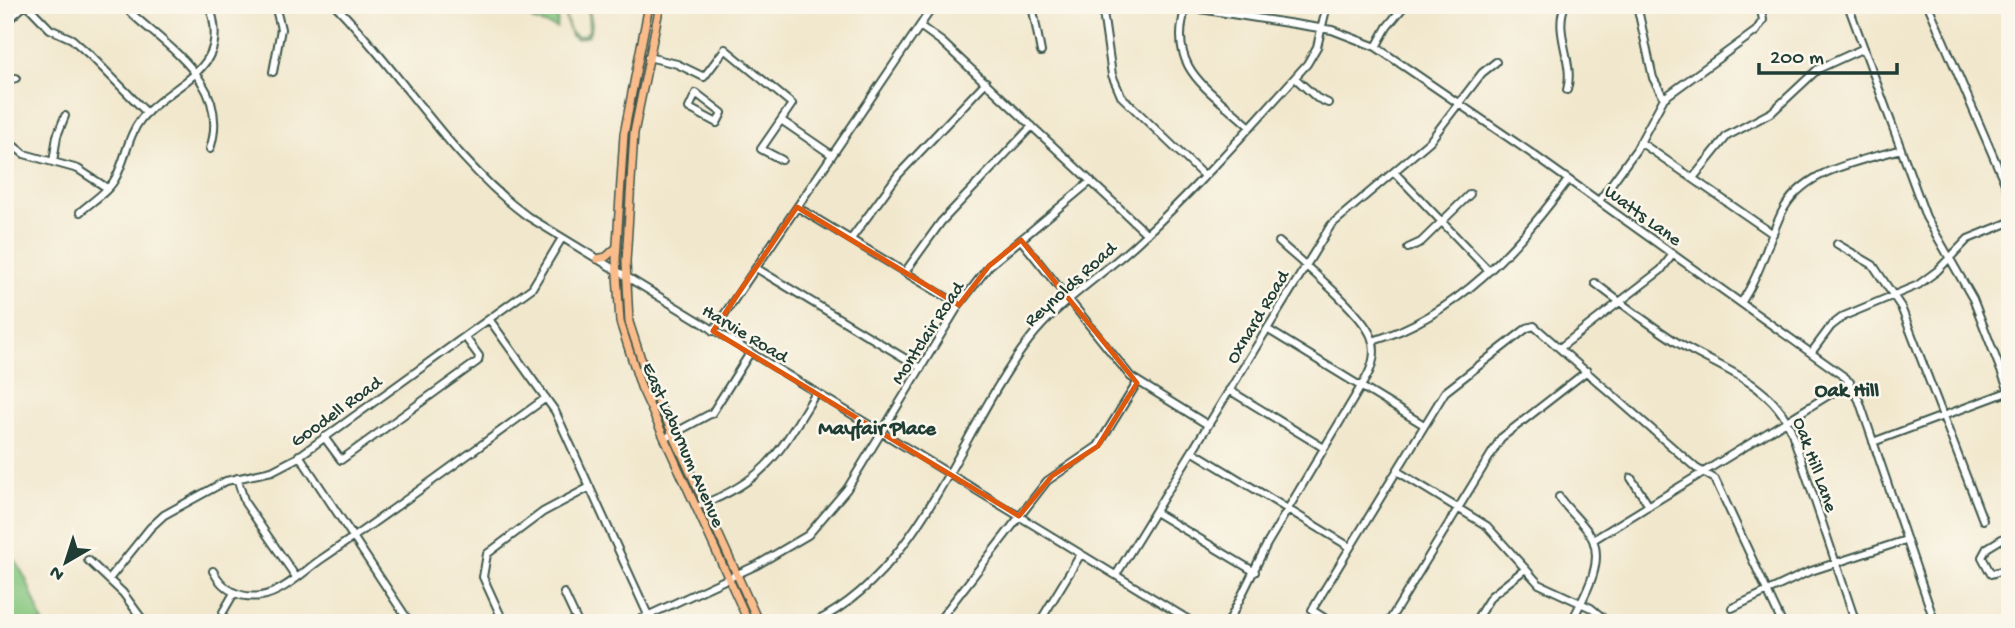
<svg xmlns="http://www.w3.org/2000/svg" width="2015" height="628" viewBox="0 0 2015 628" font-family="'Gochi Hand',sans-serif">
	<rect width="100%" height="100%" fill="#fbf7ec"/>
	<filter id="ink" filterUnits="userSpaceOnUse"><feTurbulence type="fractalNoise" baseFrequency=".0143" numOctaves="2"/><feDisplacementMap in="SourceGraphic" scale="14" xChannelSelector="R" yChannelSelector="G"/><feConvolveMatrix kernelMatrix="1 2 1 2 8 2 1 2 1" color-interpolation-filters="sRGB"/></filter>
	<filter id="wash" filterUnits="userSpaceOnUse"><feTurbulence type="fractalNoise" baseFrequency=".00686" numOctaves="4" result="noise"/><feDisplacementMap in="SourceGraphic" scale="28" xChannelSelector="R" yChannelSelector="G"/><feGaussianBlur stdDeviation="1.57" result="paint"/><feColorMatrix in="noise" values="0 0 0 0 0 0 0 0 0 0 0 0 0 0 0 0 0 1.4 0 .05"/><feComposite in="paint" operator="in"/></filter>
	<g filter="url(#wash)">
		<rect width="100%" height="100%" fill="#f1e7cc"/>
		<path fill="#83c57d" stroke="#518158" stroke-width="2" d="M562,5L570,32L578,37L585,35L589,30L588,5L592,25L588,36L577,39L571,36Z
			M551,13L558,18L557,28L532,20L534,14Z
			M5,542L26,579L43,623H5Z"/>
	</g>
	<g filter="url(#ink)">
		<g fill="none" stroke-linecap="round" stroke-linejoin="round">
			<g stroke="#3e564b" stroke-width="10">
				<path id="minor" d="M27,5L50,29L72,39L91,56L147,113
					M335,5C401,72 451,160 527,216L1194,623
					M1032,5L1041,52
					M1102,5L1112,75L1121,96L1203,175
					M1175,5L1332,30L1376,47L1531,153L1846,378L1859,400L1935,623
					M1565,5C1553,33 1575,62 1567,90
					M1637,5L1653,78L1664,98
					M1848,5L1926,217L1973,299L2010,394
					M1928,5L2010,195
					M1186,7C1166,69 1208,88 1249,126
					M130,12C171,50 231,85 210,149
					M5,23L25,5
					M920,26L942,42L1147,234
					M1376,47L1387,27L1405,5
					M648,57L677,64L704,77L725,49L792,104L781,120L832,155
					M273,72L281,29L275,5
					M1295,78L1317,98L1328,103
					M5,81L16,78
					M696,93L722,113L717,123L689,108Z
					M781,120L761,149L782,160
					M5,139L24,154L78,169L107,188
					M1640,142L1773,234
					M53,162L57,136L65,116
					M1394,172L1489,271
					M1693,178L1727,136L1772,112L1818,69L1864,48
					M1599,201L1636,150L1664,98L1756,31L1763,20L1760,5
					M797,207L959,305
					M80,212C91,202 108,192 115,179C126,160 127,137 141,119C172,81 234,72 209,5
					M851,239L898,175L986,82
					M1021,240L1131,377L1208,425
					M1837,244L1873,265L1901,307L1983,520
					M1408,248L1421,242L1470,194
					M756,268L921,368
					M905,272L941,222L1032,126
					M1595,283C1622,304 1650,325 1678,343C1719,368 1771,382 1791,430L1856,623
					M1741,303C1760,275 1767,244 1781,214C1802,169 1859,162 1901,149
					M489,319L555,411L648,615
					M1267,329L1424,425
					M713,331L934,5
					M1373,341C1457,315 1518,248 1568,180
					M1561,347L1661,270L1673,254
					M1811,353L1831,326L1844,316L1918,285L1937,271L1968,239L2010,222
					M1229,390L1324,448
					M669,436L712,413L750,353
					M324,437L341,460L478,361L479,356L465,337
					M1873,442L2010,391
					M1192,451L1350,547
					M299,455L410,623
					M1397,471L1487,526L1539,584L1591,608L1603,618
					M237,478L245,503L296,577
					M1631,478L1649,506
					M1559,497C1569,512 1586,524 1593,540C1604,567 1582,599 1571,623
					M701,505C768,479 780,451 816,393
					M1155,512L1255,572
					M2010,534L1987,548L1982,557L1991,574L2010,568
					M1593,540L1850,382
					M88,560L123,593L145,623
					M213,571C223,590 240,599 261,596C282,593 303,572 320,560C397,508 471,452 546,398
					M1116,575L1331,225L1430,141L1482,73L1496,62
					M109,579L150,528L164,515L226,481L272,471L295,459L532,288L562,238
					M564,593L578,623
					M1732,608L1808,572L1906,540
					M223,612L234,593
					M504,623L483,577L487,554L543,512L590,487
					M632,623L757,565L808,535L847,489L959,305L989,266L1091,181
					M813,623C922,571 960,430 1029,340C1059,301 1103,275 1139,241C1198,187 1253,124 1307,64L1317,47L1327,5
					M937,623L1047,481L1098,446L1137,383
					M1039,623L1081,554
					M1228,623L1267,544L1366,378C1373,366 1377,350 1371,336C1359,309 1303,264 1279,242
					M1332,623L1312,610L1445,392L1527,328L1534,326L1696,468L1715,479L1782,623
					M1388,623L1501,438L1587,371
					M1474,623L1491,596L1524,570"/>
			</g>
			<g stroke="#3e564b" stroke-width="10">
				<path id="major" d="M649,5L624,134L616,259L620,322L641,387L749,623
					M660,5L634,133L626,262L629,322L647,377L759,623
					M597,259L606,257L616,248"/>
			</g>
			<use href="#minor" stroke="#fff" stroke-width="6"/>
			<use href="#major" stroke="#fabc8b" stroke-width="7"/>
		</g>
	</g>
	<path fill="none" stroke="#de580e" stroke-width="5" stroke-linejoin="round" d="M797,207L959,305L989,266L1021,240L1137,383L1098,446L1052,476L1019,516L713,331Z"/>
	<g text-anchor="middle" stroke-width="5" stroke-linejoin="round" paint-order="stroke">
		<g font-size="19" fill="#1f3d34" stroke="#fbf7ec">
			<text transform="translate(1644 214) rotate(36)" y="7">Watts Lane</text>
			<text transform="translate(1069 283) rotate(-42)" y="7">Reynolds Road</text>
			<text transform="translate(1256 316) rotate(-59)" y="7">Oxnard Road</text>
			<text transform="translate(746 332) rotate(31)" y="7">Harvie Road</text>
			<text transform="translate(926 332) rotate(-57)" y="7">Montclair Road</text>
			<text transform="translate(335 410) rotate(-36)" y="7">Goodell Road</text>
			<text transform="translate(685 444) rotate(66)" y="7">East Laburnum Avenue</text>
			<text transform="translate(1817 464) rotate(70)" y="7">Oak Hill Lane</text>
		</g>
		<g font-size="21" font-weight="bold" fill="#1f3d34" stroke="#fbf7ec">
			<text x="1847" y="396">Oak Hill</text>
			<text x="877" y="434">Mayfair Place</text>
		</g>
	</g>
	<rect width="2015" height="628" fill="none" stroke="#fbf7ec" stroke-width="28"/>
	<g transform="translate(66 562) rotate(219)" stroke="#fbf7ec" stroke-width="5" paint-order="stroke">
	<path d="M0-5L12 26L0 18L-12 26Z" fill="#1f3d34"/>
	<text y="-10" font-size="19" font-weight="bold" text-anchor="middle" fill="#1f3d34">N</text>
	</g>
	<path d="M1759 63v10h138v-10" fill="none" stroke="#1f3d34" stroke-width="3.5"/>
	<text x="1770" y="63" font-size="21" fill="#1f3d34" stroke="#fbf7ec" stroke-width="5" paint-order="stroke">200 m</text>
</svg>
